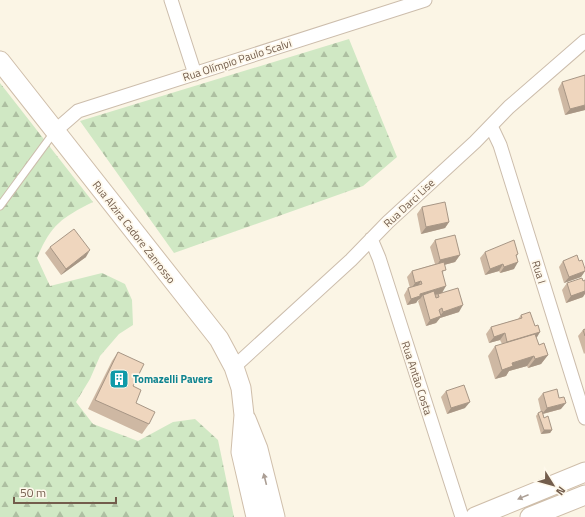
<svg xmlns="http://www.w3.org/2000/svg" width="585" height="517" viewBox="0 0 585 517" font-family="'Titillium Web',sans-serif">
	<defs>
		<pattern id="forest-firs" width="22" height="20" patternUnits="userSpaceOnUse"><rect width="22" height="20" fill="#d0e8c4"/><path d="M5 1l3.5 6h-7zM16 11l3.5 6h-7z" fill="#adbfa1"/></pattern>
	</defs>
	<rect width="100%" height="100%" fill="#fbf5e5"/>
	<path fill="url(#forest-firs)" d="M349,39L397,157L363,186L174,253L80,121Z
		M0,83L93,202C61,218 51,225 37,258L50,286L102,273L125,284L132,300L133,325L119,334L100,356L90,379L76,402L93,424L138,441L173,422L195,419L218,440L234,517H0Z"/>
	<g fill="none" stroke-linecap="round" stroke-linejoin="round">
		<g stroke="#ccbdac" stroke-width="9">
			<path id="lane" d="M0,206L55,131"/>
		</g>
		<g stroke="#ccbdac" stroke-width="15">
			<path id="street" d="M171,0L195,74
				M491,126L500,145L585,418
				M55,131L78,111L425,0
				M371,239L379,258L462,517
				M234,367L351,260L388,222L475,142L509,107L585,41"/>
		</g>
		<g stroke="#cfbeaa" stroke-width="21">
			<path id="secondary" d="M0,61L219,339L234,367L241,388L244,415L241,452L256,517
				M246,419L258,449L275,517
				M475,517L585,472
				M530,517L585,495"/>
		</g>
		<use href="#lane" stroke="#fff" stroke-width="7"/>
		<use href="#street" stroke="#fff" stroke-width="13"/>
		<use href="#secondary" stroke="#fff" stroke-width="19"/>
	</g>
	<path fill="#ceb8a3" d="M562,82L585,110L565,115L558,89Z
		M422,207L449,222L445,228L421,234L417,214Z
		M435,240L460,255L455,262L444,265L443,274L442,292L459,312L440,318L436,323L426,326L418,301L420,299L418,300L416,303L407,305L404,295L408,288H410L407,277L412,271L435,264L430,247Z
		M50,247L86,257L61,275L45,253Z
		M485,252L518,254L516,257L514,269L500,273L499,271L485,275L480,258Z
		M563,261H579L585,269V271L581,277L564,283L559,267Z
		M567,283L583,297L566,303L562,290Z
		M521,315L535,326L540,332L536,337L539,345L548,355L541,364L528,368L527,366L509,371L506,376L495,379L488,356L495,346L502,344L500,340L489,343L486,334L491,327L518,319Z
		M585,329V353L584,354L578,336L583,330Z
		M118,352L133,386L136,403L149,424L142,434L88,409L112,361Z
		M446,391L465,408L447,414L441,397Z
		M543,393L561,409L543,414L544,418L552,430L550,433L541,434L536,416L538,413L541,412L538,399Z"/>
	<path fill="#a79685" d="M585,105V110L565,115L570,109Z
		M449,222L445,228L421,234L426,227Z
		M90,250L86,257L61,275L66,269Z
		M460,255L455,262L436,267L440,260Z
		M518,262L514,269L500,273L504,267Z
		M503,264L499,271L485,275L490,269Z
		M585,271L581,277L564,283L569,277Z
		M421,281L417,288L411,289L415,283Z
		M446,286L442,293L424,298L423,295L420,299L418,300L416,303L407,305L411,299L420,294Z
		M585,289V294L583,297L566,303L571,296Z
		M463,305L459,312L440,318L436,323L426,326L430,320L440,316L443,312Z
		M540,332L536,339L503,349L507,342Z
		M505,333L500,340L489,343L494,337Z
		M548,355L541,364L528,368L535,359Z
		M534,356L527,366L509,371L506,376L495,379L502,370L512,363Z
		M470,402L465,408L447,414L451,408Z
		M566,403L561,409L542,414L547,408Z
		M544,430H552L550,433L541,434Z"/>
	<path fill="#efd6be" stroke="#a79685" d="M585,75V105L570,109L562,82Z
		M445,202L449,222L426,227L422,207Z
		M74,229L90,250L66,269L50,247Z
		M455,235L460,255L440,260L435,240Z
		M514,240L518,254L516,255L518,262L504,267L503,264L490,269L485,252Z
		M577,255L579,261L582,260L585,269V271L569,277L563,261Z
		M444,262L446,270L442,271L446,286L420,294V296L411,299L408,288L422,284L421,281L415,283L412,271Z
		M582,278L583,281L585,280V291L571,296L567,283Z
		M458,288L463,305L443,312L442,308L439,310L441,316L430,320L423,295L434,291L436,298L439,297L438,294Z
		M530,312L535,326L538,325L540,332L507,342L505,333L494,337L491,327L522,318L521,315Z
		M585,329V336L583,330Z
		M535,334L539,345L544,343L548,355L535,359L534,356L512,363L513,366L502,370L495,346Z
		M118,352L144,364L133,386L141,390L136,403L155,412L149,424L95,400Z
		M464,385L470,402L451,408L446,391Z
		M557,389L559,398L564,397L566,403L547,408L543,393Z
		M542,411L544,418L548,416L552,430H544L538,413Z"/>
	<defs><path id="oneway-solid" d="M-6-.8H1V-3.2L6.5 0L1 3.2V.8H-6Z"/></defs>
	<g fill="#ab9e94">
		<use href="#oneway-solid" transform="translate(265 479) rotate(-104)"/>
		<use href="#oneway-solid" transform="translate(523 497) rotate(158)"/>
	</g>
	<defs>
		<g id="building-square" transform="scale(1)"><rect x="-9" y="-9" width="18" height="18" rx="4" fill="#0f9aa8" stroke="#fef8eb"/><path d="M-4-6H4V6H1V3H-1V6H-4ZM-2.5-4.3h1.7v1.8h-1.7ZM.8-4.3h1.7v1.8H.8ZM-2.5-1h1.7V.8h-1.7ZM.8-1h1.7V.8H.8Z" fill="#fff"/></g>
	</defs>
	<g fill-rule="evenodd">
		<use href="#building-square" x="119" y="379"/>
	</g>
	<g text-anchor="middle" stroke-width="3.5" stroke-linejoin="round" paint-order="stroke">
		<g font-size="11" fill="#735d4c" stroke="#fef8eb">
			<text transform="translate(237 60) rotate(-18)" y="4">Rua Olímpio Paulo Scalvi</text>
			<text transform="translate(409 203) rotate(-43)" y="4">Rua Darci Lise</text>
			<text transform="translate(134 232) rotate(52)" y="4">Rua Alzira Cadore Zanrosso</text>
			<text transform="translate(539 272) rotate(73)" y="4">Rua I</text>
			<text transform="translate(417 378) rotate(72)" y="4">Rua Antão Costa</text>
		</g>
		<g font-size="11" font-weight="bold" fill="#0d838f" stroke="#fef8eb" text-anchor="start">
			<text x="133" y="383">Tomazelli Pavers</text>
		</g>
	</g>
	<g transform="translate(553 485) rotate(127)" stroke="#fef8eb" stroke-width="3" paint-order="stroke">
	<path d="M0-3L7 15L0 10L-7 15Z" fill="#735d4c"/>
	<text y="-6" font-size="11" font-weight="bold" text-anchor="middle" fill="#735d4c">N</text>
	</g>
	<path d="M14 497v6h102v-6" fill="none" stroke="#735d4c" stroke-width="2"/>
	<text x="20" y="497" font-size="12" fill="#735d4c" stroke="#fef8eb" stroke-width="3" paint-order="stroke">50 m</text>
</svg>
